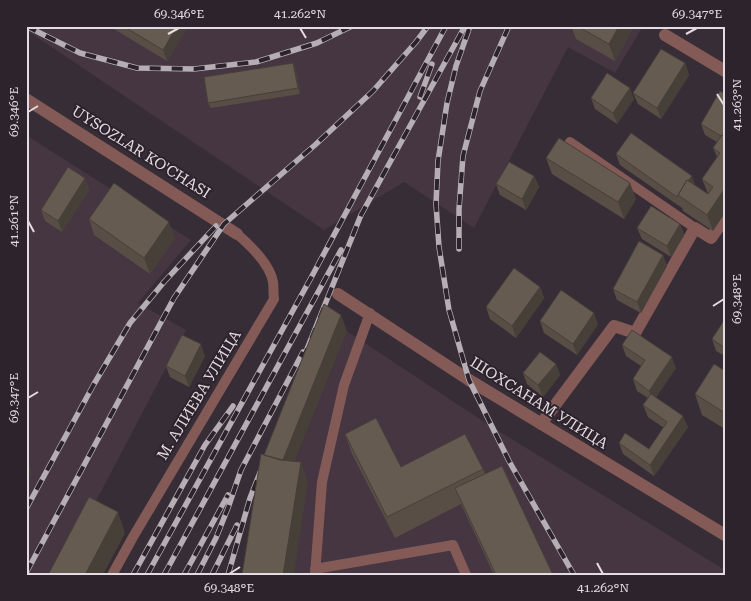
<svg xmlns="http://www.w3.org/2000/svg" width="751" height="601" viewBox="0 0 751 601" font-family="'Roboto Serif',serif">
	<rect width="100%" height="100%" fill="#372d36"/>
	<path fill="#453642" d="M26,26H643L615,73L568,47L474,228L404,182L324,230L26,30Z
		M26,135L191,240L138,303L186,330L57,575H26Z
		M330,320L489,425L725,570V575H257Z"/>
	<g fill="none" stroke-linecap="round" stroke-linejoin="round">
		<path stroke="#845a57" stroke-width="10" d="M570,142L695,228
			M315,569L453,545L466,575
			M112,575L133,537L274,299C273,294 274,288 273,282C270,264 251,246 237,234
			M315,575L322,482L344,385L370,313"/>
		<path stroke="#845a57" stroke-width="12" d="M665,35L725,71
			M26,99L237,234
			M338,294L469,380L725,535
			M541,424L614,326L635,333L695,228L711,238L725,218"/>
		<g stroke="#b6aeb5" stroke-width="5.5">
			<path id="rail" d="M26,26L80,53L137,68L194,69L256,62L317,43L352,26
				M469,29L456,66L447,103L438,161L436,204L439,247L449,310L469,380L509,461L574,575
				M420,97L432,64
				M459,249V209L463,156L480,91L509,26
				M303,359L361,215L465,26
				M26,509L94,384L130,323L164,282L216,226
				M26,573L174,298L224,224L315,145L373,91L416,42L428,26
				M133,575L205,445L233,406
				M147,575L312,276L446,26
				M164,575L341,250
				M184,575L228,495
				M197,575L216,538L228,508L241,470L303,352
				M212,575L237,525
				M228,575L250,498L263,465"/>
		</g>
		<use href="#rail" stroke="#2d232c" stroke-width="4" stroke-dasharray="11" stroke-linecap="butt"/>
	</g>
	<path fill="#584e46" d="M109,26H188L167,61Z
		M571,26H634L615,61L576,39Z
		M293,63L296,69L300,94L211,108L208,103Z
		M685,63L689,75L661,119L638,104L633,93Z
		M725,94L713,231L683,211L682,207V208L620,165L616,154L696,186L708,194L702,179L717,157L713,148L717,142L705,135L701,124Z
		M591,98L634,99L617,124L595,109Z
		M546,158L636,199L624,219L552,174Z
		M534,176L539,187L526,210L500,195L496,184Z
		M85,178L89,190L62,232L45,221L41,210Z
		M89,219L175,238L150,274L94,235Z
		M680,224L684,235L671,257L642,239L637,228Z
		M663,255L667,266L641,313L617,300L613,289Z
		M540,287L544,298L516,338L490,319L486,307Z
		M725,319V356L716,351L712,339Z
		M540,321L598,324L577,355L544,333Z
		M622,345L676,368L656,397L688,427L654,476L623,454L619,443L649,449L664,428L648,417L643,405L648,398L637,391L633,379L641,366L626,356Z
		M205,356L189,387L170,377L166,366Z
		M556,364L560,375L543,397L527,384L523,373Z
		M725,371V429L702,415L695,394Z
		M345,434L401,467L483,469L485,474L553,575H494L461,504L395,538L352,454Z"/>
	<path fill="#474039" d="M177,26H188L167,61L163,50Z
		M619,26H634L615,61L609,44Z
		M293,63L296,69L300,94L298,88Z
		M685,63L689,75L661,119L657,108Z
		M630,88L634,99L617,124L613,113Z
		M534,176L539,187L526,210L522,199Z
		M692,176L696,187L678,196Z
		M85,178L89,190L62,232L58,221Z
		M630,183L636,199L624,219L618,202Z
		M725,188V213L713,231L707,215Z
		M169,222L175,238L150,274L144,258Z
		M680,224L684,235L671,257L667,246Z
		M663,255L667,266L641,313L637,302Z
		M540,287L544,298L516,338L512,326Z
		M594,313L598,324L577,355L573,344Z
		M341,315L347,331L287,480L281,464Z
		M201,344L205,356L189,387L185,376Z
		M672,357L676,368L653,402L649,391Z
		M556,364L560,375L543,397L538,385Z
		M683,416L688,427L654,476L650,465Z
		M28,461L32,473L26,483V465Z
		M301,462L308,482L294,575H283Z
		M118,512L125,533L103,575H85Z"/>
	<path fill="#665b51" stroke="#474039" d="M123,26H177L163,50Z
		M577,26H619L609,44Z
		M661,49L685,63L657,108L633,93Z
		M293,63L298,88L208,103L204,77Z
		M607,73L630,88L613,113L591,98Z
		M720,91L725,94V137L722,135L721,136L701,124Z
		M631,133L692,176L688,181L687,180L678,195V196L677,197L616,154Z
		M722,135L725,137V188L707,215L678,195L687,180L708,194L713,187L702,179L720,153L713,148Z
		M559,138L630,183L618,202L546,158Z
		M509,162L534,176L522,199L496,184Z
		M68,167L85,178L58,221L41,210Z
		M114,183L169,222L144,258L89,219Z
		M651,206L680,224L667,246L637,228Z
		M639,241L663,255L637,302L613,289Z
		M514,268L540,287L512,326L486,307Z
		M561,290L594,313L573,344L540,321Z
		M324,304L341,315L283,460L264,455Z
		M725,319V348L712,339Z
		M632,330L672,357L649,391L633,379L645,360L622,345Z
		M182,335L201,344L185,376L166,366Z
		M540,352L556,364L538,385L523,373Z
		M714,364L725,371V413L695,394Z
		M651,394L683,416L650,465L619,443L625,433L649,449L667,422L643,405Z
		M376,418L401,467L465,434L483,469L387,517L345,434Z
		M261,454L280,460L301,462L283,575H242Z
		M502,466L553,575H496L455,488Z
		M89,497L118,512L85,575H48Z"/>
	<path fill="none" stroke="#e3dce2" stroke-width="2" d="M300,28L306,38M168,34L179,28M686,34L697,28M717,94L724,105M28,112L38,106M28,221L34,232M713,306L724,299M28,398L38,392M597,563L603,574M229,574L240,567"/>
	<g text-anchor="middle" stroke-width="4" stroke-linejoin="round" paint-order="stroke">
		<g font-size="15" fill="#e3dce2" stroke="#2d232c">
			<text transform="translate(141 152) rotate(32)" y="5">UYSOZLAR KO'CHASI</text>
			<text transform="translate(199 395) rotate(-59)" y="5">М. АЛИЕВА УЛИЦА</text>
			<text transform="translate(539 403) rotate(32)" y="5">ШОХСАНАМ УЛИЦА</text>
		</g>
	</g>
	<rect width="751" height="601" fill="none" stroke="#2d232c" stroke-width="55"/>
	<rect x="28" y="28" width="696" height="546" fill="none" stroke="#e3dce2" stroke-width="2"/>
	<g font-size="12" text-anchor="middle" fill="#e3dce2">
		<text x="179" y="18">69.346°E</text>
		<text x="300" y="18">41.262°N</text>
		<text x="697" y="18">69.347°E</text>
		<text transform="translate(737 105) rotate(-90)" y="4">41.263°N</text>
		<text transform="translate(14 112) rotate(-90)" y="4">69.346°E</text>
		<text transform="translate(14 221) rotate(-90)" y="4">41.261°N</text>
		<text transform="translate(737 299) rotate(-90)" y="4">69.348°E</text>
		<text transform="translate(14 398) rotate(-90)" y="4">69.347°E</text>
		<text x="229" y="592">69.348°E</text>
		<text x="603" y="592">41.262°N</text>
	</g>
</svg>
